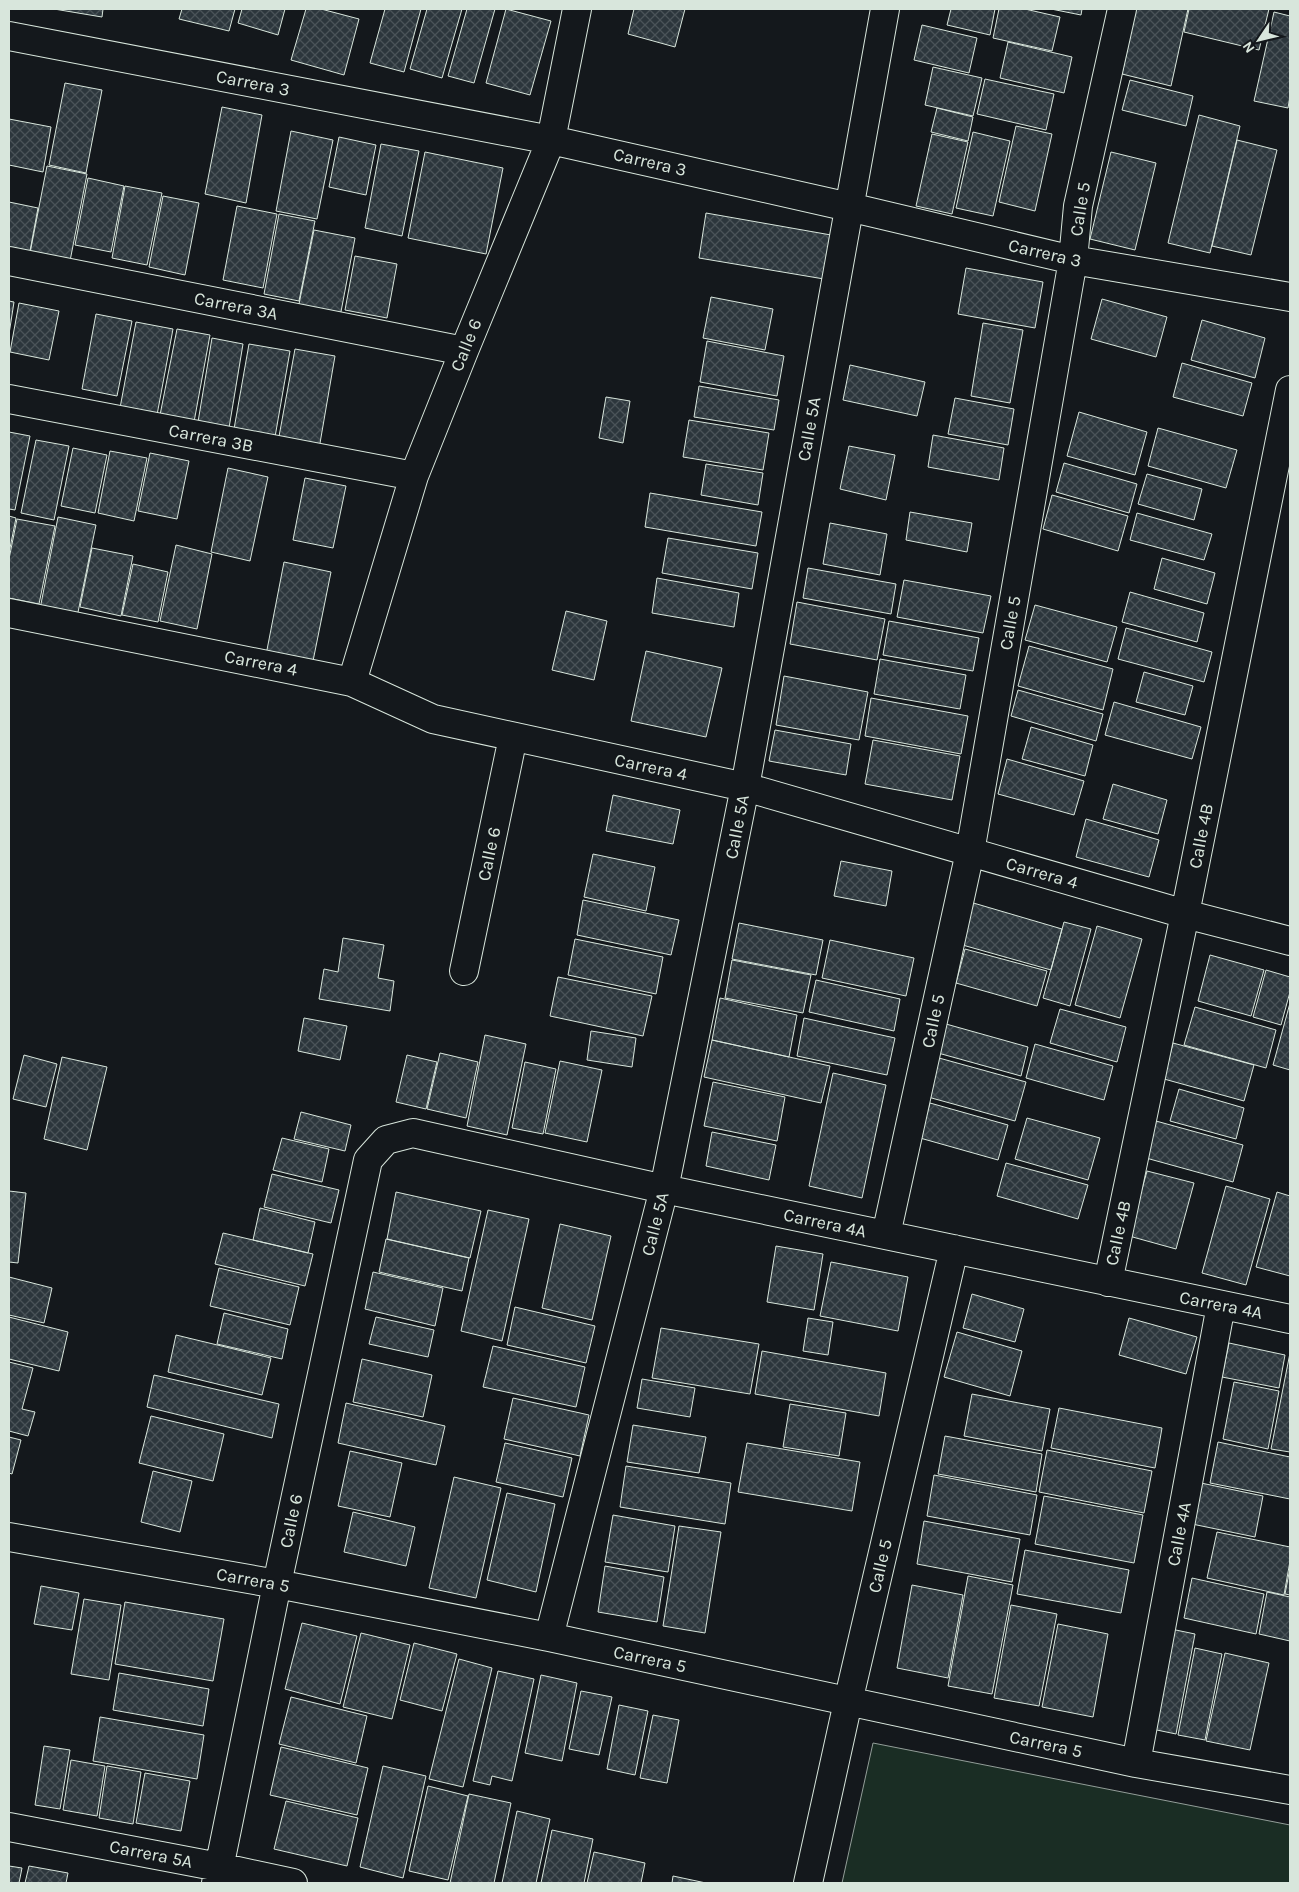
<svg xmlns="http://www.w3.org/2000/svg" width="1299" height="1892" viewBox="0 0 1299 1892" font-family="Karla,sans-serif">
	<defs>
		<pattern id="building-cross-hatch" width="8" height="8" patternUnits="userSpaceOnUse" patternTransform="scale(1.25)"><rect width="8" height="8" fill="#2c363c"/><path d="M0 0l8 8M0 8l8-8" fill="none" stroke="#4a5358"/></pattern>
	</defs>
	<rect width="100%" height="100%" fill="#14181c"/>
	<path fill="#1a2d24" stroke="#939e99" d="M873,1743L1290,1825V1883H842Z"/>
	<path fill="url(#building-cross-hatch)" stroke="#d8e6dc" d="M54,9H103L102,17Z
		M182,9H235L229,31L179,19Z
		M242,9H285L278,35L238,23Z
		M306,9H321L359,19L344,75L291,60Z
		M385,9H421L404,72L370,63Z
		M427,9H462L442,78L410,69Z
		M467,9H495L474,83L448,76Z
		M506,9L551,21L530,95L486,83Z
		M634,9H685L675,47L628,34Z
		M951,9H995L990,35L947,25Z
		M999,9H1025L1060,17L1052,51L993,38Z
		M1051,9H1082L1081,15Z
		M1136,9H1188L1171,86L1122,74Z
		M1189,9H1269L1259,50L1184,32Z
		M1274,12L1290,16V96L1288,108L1254,101Z
		M922,25L977,38L969,73L914,60Z
		M1008,42L1072,57L1064,93L1000,78Z
		M933,67L982,78L973,116L925,105Z
		M985,79L1054,94L1046,130L977,114Z
		M1130,80L1193,96L1186,126L1122,110Z
		M65,83L102,90L86,173L49,165Z
		M222,107L262,115L246,203L205,194Z
		M937,108L973,117L968,141L931,132Z
		M1199,115L1240,126L1210,253L1168,243Z
		M9,119L51,127L43,172L9,165Z
		M1016,126L1052,134L1035,211L999,202Z
		M291,131L333,140L317,219L276,211Z
		M973,132L1010,141L993,216L956,208Z
		M932,134L968,142L952,214L916,206Z
		M339,137L376,145L366,195L329,187Z
		M1237,140L1277,150L1251,255L1212,246Z
		M381,144L419,151L402,236L365,228Z
		M425,152L503,168L486,254L408,238Z
		M1111,152L1156,163L1135,250L1090,239Z
		M47,166L87,174L70,261L30,253Z
		M88,178L124,186L111,252L75,245Z
		M125,186L162,193L147,265L112,258Z
		M163,196L199,203L185,275L149,267Z
		M9,202L38,208L30,251L9,247Z
		M237,206L277,214L263,288L223,280Z
		M706,213L831,235L824,279L699,258Z
		M279,214L315,221L299,301L264,294Z
		M314,230L355,238L340,317L298,309Z
		M355,256L397,264L387,318L345,310Z
		M966,268L1043,282L1035,328L958,314Z
		M711,297L773,309L765,350L703,338Z
		M1102,299L1167,317L1156,357L1091,339Z
		M9,301L14,302L9,334Z
		M19,303L59,311L49,360L10,352Z
		M96,314L132,321L117,396L82,389Z
		M1202,320L1265,338L1255,378L1191,360Z
		M136,322L173,329L157,415L120,408Z
		M983,323L1023,330L1010,403L971,396Z
		M177,329L210,335L194,422L160,415Z
		M212,338L243,344L229,428L198,422Z
		M707,341L784,356L777,396L700,382Z
		M249,344L290,351L275,437L234,429Z
		M295,349L335,356L319,449L278,442Z
		M1182,363L1252,383L1243,416L1173,397Z
		M850,365L925,382L917,416L843,400Z
		M699,386L779,400L774,430L694,417Z
		M606,397L630,401L623,443L599,438Z
		M955,398L1014,409L1008,445L948,434Z
		M1079,412L1147,432L1135,475L1067,456Z
		M689,420L769,433L763,470L683,457Z
		M1158,428L1237,450L1226,488L1148,466Z
		M9,432L30,436L15,510L9,509Z
		M933,435L1004,448L999,480L928,467Z
		M36,440L69,446L54,520L21,513Z
		M849,446L895,455L886,500L840,489Z
		M73,448L107,455L95,513L61,506Z
		M110,451L147,458L134,521L98,513Z
		M150,453L189,461L177,519L138,511Z
		M1064,463L1137,484L1129,513L1056,492Z
		M706,464L763,473L758,505L701,495Z
		M228,468L268,477L250,561L211,552Z
		M1147,474L1202,489L1194,520L1138,504Z
		M305,478L346,486L333,548L293,540Z
		M650,493L762,512L756,546L645,527Z
		M1052,495L1128,516L1118,551L1043,529Z
		M910,512L972,523L967,552L906,540Z
		M1137,513L1212,534L1204,560L1130,540Z
		M9,516L16,518L9,553Z
		M58,517L96,525L77,617L40,609Z
		M17,519L55,526L39,604L9,598V559Z
		M830,523L887,534L880,575L823,564Z
		M668,538L758,553L752,589L662,573Z
		M176,545L212,554L197,629L160,621Z
		M92,548L133,556L121,616L80,607Z
		M1162,558L1215,573L1207,604L1154,589Z
		M284,562L331,572L312,666L266,655Z
		M133,564L168,572L158,622L122,615Z
		M808,568L896,584L891,614L803,598Z
		M657,578L739,593L734,627L652,613Z
		M904,580L991,596L983,633L897,617Z
		M1130,592L1204,613L1197,642L1122,622Z
		M797,602L885,619L877,660L790,644Z
		M1035,605L1117,627L1107,662L1025,640Z
		M566,611L607,621L594,680L552,670Z
		M889,621L979,638L973,671L883,655Z
		M1126,628L1212,652L1204,682L1118,659Z
		M1029,646L1113,669L1103,710L1018,686Z
		M646,651L722,668L706,737L631,721Z
		M880,659L966,675L960,709L874,694Z
		M1144,672L1193,686L1185,715L1136,702Z
		M784,676L868,692L859,740L776,725Z
		M1018,690L1103,714L1096,741L1011,716Z
		M871,698L968,716L961,754L865,736Z
		M1114,702L1201,727L1192,759L1105,735Z
		M1031,727L1093,745L1085,776L1022,759Z
		M775,730L851,744L846,775L769,761Z
		M873,740L960,756L952,800L865,784Z
		M1007,759L1084,781L1074,815L998,794Z
		M1113,784L1167,800L1158,834L1103,819Z
		M613,795L680,810L673,844L606,831Z
		M1086,819L1159,840L1149,877L1076,857Z
		M593,854L655,867L646,911L584,897Z
		M841,861L892,871L886,906L834,896Z
		M583,900L679,920L671,955L577,935Z
		M970,902L1062,929L1051,970L959,944Z
		M1064,922L1091,929L1070,1006L1043,998Z
		M739,923L823,940L816,975L732,959Z
		M1097,926L1142,939L1120,1018L1075,1005Z
		M343,938L384,945L378,978L394,981L390,1011L319,999L324,969L338,972Z
		M575,939L663,957L656,994L568,975Z
		M830,940L914,958L906,996L822,978Z
		M965,949L1047,971L1037,1006L956,983Z
		M1210,955L1264,970L1251,1016L1198,1001Z
		M732,960L811,975L803,1013L725,998Z
		M1266,970L1290,977V992L1281,1025L1253,1017Z
		M558,977L652,996L643,1036L550,1016Z
		M816,980L900,999L894,1031L809,1012Z
		M720,998L797,1015L789,1057L712,1040Z
		M1290,1003V1070L1273,1065Z
		M1195,1007L1276,1030L1266,1068L1184,1045Z
		M1060,1009L1126,1027L1117,1062L1050,1043Z
		M304,1018L347,1026L340,1060L298,1051Z
		M804,1018L895,1038L887,1075L797,1056Z
		M946,1024L1028,1047L1021,1076L938,1053Z
		M591,1031L636,1038L632,1067L587,1060Z
		M485,1035L526,1044L507,1135L467,1126Z
		M712,1040L830,1066L821,1103L704,1077Z
		M1173,1043L1254,1065L1244,1101L1164,1079Z
		M1035,1044L1113,1066L1104,1100L1026,1078Z
		M440,1053L478,1062L466,1118L427,1109Z
		M24,1055L57,1064L46,1107L13,1099Z
		M407,1055L437,1062L426,1109L396,1102Z
		M62,1057L107,1067L87,1150L44,1139Z
		M939,1058L1026,1082L1015,1121L928,1097Z
		M560,1061L602,1070L587,1142L545,1133Z
		M525,1062L556,1069L543,1134L512,1128Z
		M833,1073L886,1085L862,1198L809,1186Z
		M713,1082L785,1097L777,1141L704,1126Z
		M1179,1089L1244,1108L1236,1139L1170,1121Z
		M930,1103L1008,1125L998,1160L920,1138Z
		M301,1112L351,1125L345,1151L294,1139Z
		M1027,1118L1100,1138L1088,1180L1015,1159Z
		M1156,1121L1243,1145L1233,1182L1146,1158Z
		M712,1132L776,1145L769,1180L706,1166Z
		M282,1138L329,1149L322,1182L273,1170Z
		M1006,1163L1088,1185L1078,1219L997,1196Z
		M1147,1171L1194,1183L1176,1249L1129,1236Z
		M272,1174L339,1190L331,1223L264,1207Z
		M1226,1186L1270,1199L1246,1285L1202,1273Z
		M9,1191L26,1193L18,1263L9,1262Z
		M396,1192L481,1211L470,1258L387,1239Z
		M1277,1192L1290,1196V1276L1256,1267Z
		M260,1208L315,1222L308,1253L253,1240Z
		M488,1210L529,1219L502,1341L461,1331Z
		M560,1224L611,1236L592,1320L542,1308Z
		M223,1233L313,1254L305,1286L215,1264Z
		M386,1239L469,1258L462,1291L379,1272Z
		M776,1246L823,1254L814,1310L767,1302Z
		M831,1262L908,1277L898,1331L820,1316Z
		M219,1268L299,1287L290,1325L210,1306Z
		M373,1272L443,1288L435,1326L365,1309Z
		M9,1277L52,1288L44,1323L9,1315Z
		M972,1294L1024,1309L1015,1342L963,1328Z
		M515,1307L595,1326L586,1363L507,1345Z
		M224,1313L288,1329L282,1359L217,1344Z
		M9,1317L68,1332L59,1371L9,1359Z
		M376,1317L434,1330L428,1357L369,1344Z
		M808,1318L833,1322L828,1355L803,1351Z
		M1129,1318L1197,1337L1186,1374L1119,1355Z
		M661,1328L759,1344L750,1394L652,1378Z
		M957,1332L1022,1351L1010,1396L944,1377Z
		M176,1335L271,1358L262,1395L168,1372Z
		M1229,1343L1285,1355L1279,1388L1222,1377Z
		M493,1346L585,1367L576,1407L483,1387Z
		M762,1351L886,1373L879,1416L755,1394Z
		M1290,1353V1452L1271,1449Z
		M362,1359L432,1375L423,1417L353,1402Z
		M9,1362L33,1368L22,1409L35,1412L28,1436L9,1431Z
		M154,1375L279,1404L272,1438L147,1407Z
		M642,1379L695,1388L690,1417L637,1408Z
		M1234,1382L1279,1391L1268,1449L1223,1439Z
		M972,1394L1050,1409L1042,1451L964,1436Z
		M513,1398L589,1415L580,1456L504,1439Z
		M346,1403L445,1426L436,1465L338,1443Z
		M790,1404L846,1413L839,1456L783,1447Z
		M1059,1408L1162,1428L1155,1468L1051,1448Z
		M151,1416L224,1434L213,1481L139,1463Z
		M633,1425L706,1437L699,1473L627,1462Z
		M945,1436L1042,1454L1036,1492L938,1474Z
		M9,1437L21,1440L12,1474L9,1473Z
		M1218,1442L1290,1457V1499L1210,1483Z
		M505,1443L572,1458L563,1497L496,1482Z
		M747,1443L860,1462L852,1511L738,1492Z
		M1047,1450L1152,1471L1144,1513L1039,1492Z
		M350,1451L402,1463L390,1517L338,1506Z
		M626,1466L731,1483L725,1524L620,1507Z
		M153,1471L192,1481L180,1532L141,1522Z
		M934,1475L1037,1495L1030,1535L927,1516Z
		M454,1477L501,1488L476,1598L429,1588Z
		M1201,1483L1263,1496L1255,1537L1192,1524Z
		M507,1493L555,1504L536,1592L487,1580Z
		M1044,1496L1143,1515L1134,1563L1035,1544Z
		M353,1512L415,1527L406,1566L344,1552Z
		M613,1515L675,1526L668,1572L605,1562Z
		M924,1521L1020,1539L1012,1582L917,1564Z
		M679,1526L721,1532L705,1633L663,1626Z
		M1217,1532L1290,1547V1561L1284,1595L1207,1578Z
		M1025,1550L1129,1570L1121,1613L1017,1594Z
		M605,1566L664,1577L657,1622L598,1612Z
		M1290,1568V1595L1285,1594Z
		M968,1576L1013,1585L992,1694L948,1686Z
		M1192,1578L1264,1594L1256,1634L1184,1618Z
		M912,1585L963,1595L948,1678L897,1668Z
		M41,1586L79,1593L72,1630L34,1624Z
		M1267,1592L1290,1597V1641L1259,1634Z
		M84,1599L121,1605L109,1680L71,1674Z
		M125,1602L224,1619L213,1681L115,1664Z
		M1011,1605L1057,1614L1039,1706L994,1698Z
		M302,1623L357,1636L340,1704L285,1689Z
		M1058,1624L1108,1634L1093,1717L1042,1707Z
		M1171,1629L1195,1634L1176,1734L1152,1729Z
		M361,1633L410,1645L392,1719L343,1707Z
		M414,1643L457,1654L442,1711L400,1700Z
		M1195,1648L1222,1654L1205,1740L1178,1735Z
		M1225,1653L1269,1663L1250,1750L1206,1741Z
		M459,1659L492,1668L463,1787L429,1779Z
		M498,1671L534,1679L512,1781L492,1776L490,1785L473,1781Z
		M119,1673L209,1689L203,1726L113,1710Z
		M541,1675L577,1683L562,1761L525,1753Z
		M581,1691L612,1697L599,1755L569,1749Z
		M291,1697L367,1716L356,1763L279,1744Z
		M619,1705L648,1711L635,1775L607,1769Z
		M653,1715L679,1720L667,1783L640,1778Z
		M100,1717L204,1735L197,1779L93,1761Z
		M44,1746L70,1750L60,1809L35,1805Z
		M281,1747L368,1768L357,1815L270,1795Z
		M71,1760L105,1766L97,1816L63,1810Z
		M107,1766L141,1772L133,1824L99,1818Z
		M383,1766L426,1776L403,1878L360,1867Z
		M145,1773L190,1781L181,1831L136,1823Z
		M428,1786L468,1796L448,1880L409,1871Z
		M469,1794L511,1803L494,1883H450Z
		M286,1801L358,1818L347,1866L274,1849Z
		M517,1811L550,1819L536,1883H502Z
		M552,1830L593,1839L584,1883H541Z
		M594,1852L645,1863L641,1883H587Z
		M9,1866L22,1868L19,1883H9Z
		M29,1866L68,1873L66,1883H25Z
		M673,1876L706,1883H672Z"/>
	<g fill="none" stroke-linecap="round" stroke-linejoin="round">
		<g stroke="#d8e6dc" stroke-width="30">
			<path id="minor" d="M9,36L551,140L849,207L1073,260L1290,297
				M9,261L464,351
				M9,399L414,476
				M9,613L352,682L433,719L745,787L1185,914L1290,941
				M352,682L414,476L464,351L551,140L577,9
				M464,971L513,737
				M886,1235L970,852L1073,260L1078,206L1122,9
				M1108,1282L1185,914L1290,390
				M9,1537L277,1584L549,1637L1136,1763L1290,1790
				M549,1637L664,1189L745,787L885,9
				M1136,1763L1221,1305
				M9,1827L219,1867L293,1883
				M216,1883L277,1584L368,1160L386,1140L413,1133L664,1189L1290,1319
				M808,1883L848,1702L954,1249"/>
		</g>
		<use href="#minor" stroke="#14181c" stroke-width="28"/>
	</g>
	<g text-anchor="middle" stroke-width="4" stroke-linejoin="round" paint-order="stroke">
		<g font-size="18" fill="#d8e6dc" stroke="#14181c">
			<text transform="translate(253 83) rotate(11)" y="6">Carrera 3</text>
			<text transform="translate(650 162) rotate(13)" y="6">Carrera 3</text>
			<text transform="translate(1080 209) rotate(-81)" y="6">Calle 5</text>
			<text transform="translate(1045 253) rotate(13)" y="6">Carrera 3</text>
			<text transform="translate(236 306) rotate(11)" y="6">Carrera 3A</text>
			<text transform="translate(466 345) rotate(-68)" y="6">Calle 6</text>
			<text transform="translate(809 429) rotate(-80)" y="6">Calle 5A</text>
			<text transform="translate(211 438) rotate(11)" y="6">Carrera 3B</text>
			<text transform="translate(1010 623) rotate(-80)" y="6">Calle 5</text>
			<text transform="translate(261 663) rotate(11)" y="6">Carrera 4</text>
			<text transform="translate(651 767) rotate(12)" y="6">Carrera 4</text>
			<text transform="translate(737 827) rotate(-79)" y="6">Calle 5A</text>
			<text transform="translate(1201 836) rotate(-79)" y="6">Calle 4B</text>
			<text transform="translate(489 854) rotate(-78)" y="6">Calle 6</text>
			<text transform="translate(1042 873) rotate(16)" y="6">Carrera 4</text>
			<text transform="translate(933 1021) rotate(-78)" y="6">Calle 5</text>
			<text transform="translate(825 1223) rotate(12)" y="6">Carrera 4A</text>
			<text transform="translate(655 1224) rotate(-76)" y="6">Calle 5A</text>
			<text transform="translate(1118 1233) rotate(-78)" y="6">Calle 4B</text>
			<text transform="translate(1221 1305) rotate(11)" y="6">Carrera 4A</text>
			<text transform="translate(291 1521) rotate(-78)" y="6">Calle 6</text>
			<text transform="translate(1179 1534) rotate(-79)" y="6">Calle 4A</text>
			<text transform="translate(880 1566) rotate(-77)" y="6">Calle 5</text>
			<text transform="translate(253 1580) rotate(10)" y="6">Carrera 5</text>
			<text transform="translate(650 1659) rotate(12)" y="6">Carrera 5</text>
			<text transform="translate(1046 1744) rotate(12)" y="6">Carrera 5</text>
			<text transform="translate(151 1854) rotate(11)" y="6">Carrera 5A</text>
		</g>
	</g>
	<rect width="1299" height="1892" fill="none" stroke="#d8e6dc" stroke-width="20"/>
	<g transform="translate(1259 40) rotate(235)" stroke="#14181c" stroke-width="4" paint-order="stroke">
	<path d="M0-4L9 19L0 12L-9 19Z" fill="#d8e6dc"/>
	<text y="-8" font-size="14" font-weight="bold" text-anchor="middle" fill="#d8e6dc">N</text>
	</g>
</svg>
